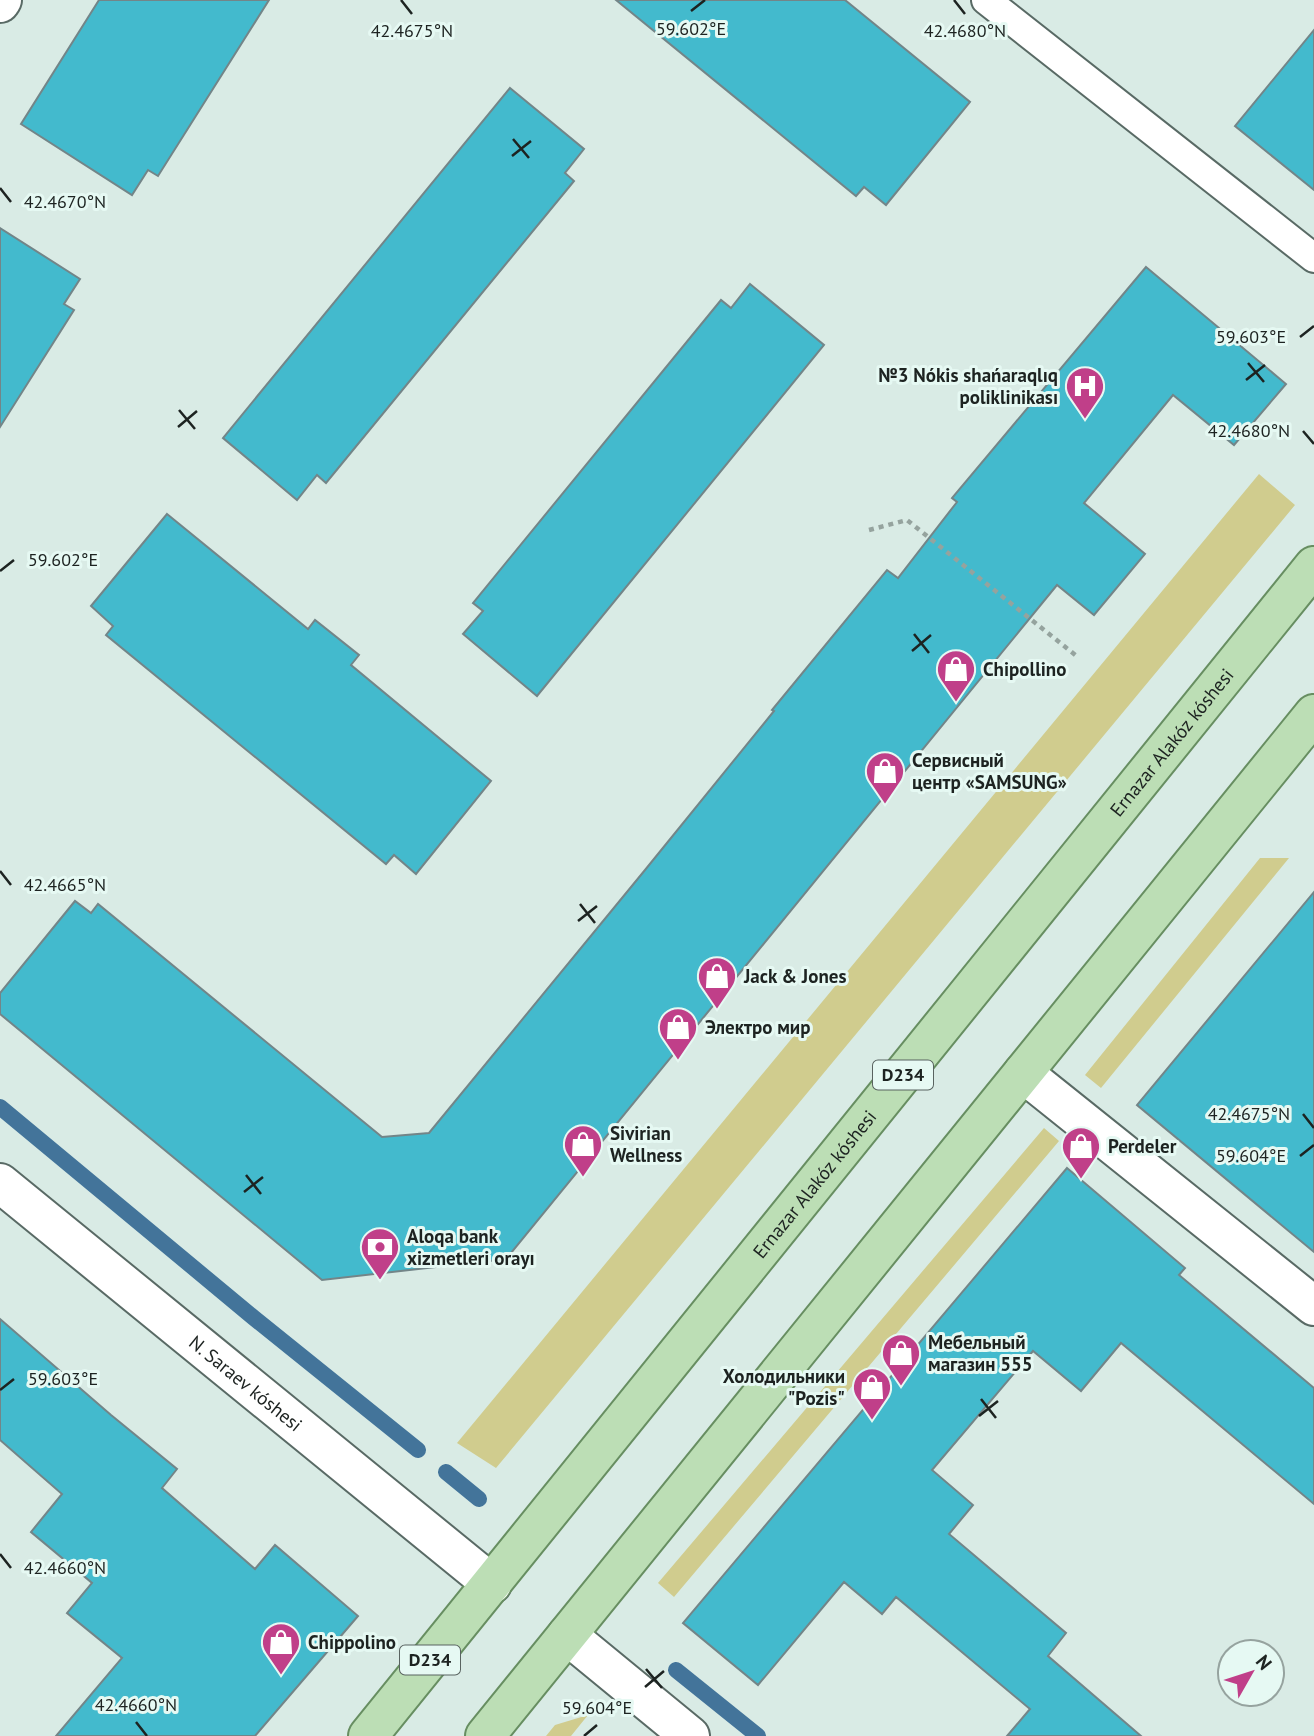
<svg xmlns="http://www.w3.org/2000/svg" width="1314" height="1736" viewBox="0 0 1314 1736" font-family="'PT Sans',sans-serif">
	<rect width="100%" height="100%" fill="#d9ebe5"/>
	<path fill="#d0cc8e" d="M1259,474L1295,505L496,1468L457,1443Z
		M1260,858H1289L1101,1088L1085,1075Z
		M1044,1128L1059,1141L674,1597L658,1583Z
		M588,1715L571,1736H546L555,1725Z"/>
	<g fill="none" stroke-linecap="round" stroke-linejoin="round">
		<path stroke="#43749a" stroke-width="16" d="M0,1107L254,1318L418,1450
			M446,1472L479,1499
			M676,1670L758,1736"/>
	</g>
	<path fill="#43bacd" stroke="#738588" stroke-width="2" d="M99,0H269L158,176L148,170L132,195L21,124Z
		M616,0H845L970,102L886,205L864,187L856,196Z
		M1314,30V190L1235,126Z
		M510,88L584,149L565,173L574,181L326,483L317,475L297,500L223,438Z
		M0,228L80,279L64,304L74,310L0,427Z
		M1146,267L1286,384L1234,445L1173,395L1084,503L1145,554L1094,615L1057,585L506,1259L322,1280L0,1014V993L75,901L91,913L98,904L382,1137L429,1133L645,870L774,711L772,710L887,570L898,578L957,502L952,498Z
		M750,284L824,345L537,696L463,634L483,611L473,603L721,300L731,308Z
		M167,514L308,629L315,620L359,655L351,665L491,781L416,874L394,855L386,864L106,635L113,626L91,606Z
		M1314,892V1252L1137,1105Z
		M1067,1168L1185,1268L1179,1275L1314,1388V1504L1121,1343L1081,1391L1033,1351L932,1470L973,1505L949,1534L1066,1633L1048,1656L1141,1736H1007L1030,1709L896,1597L882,1614L844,1582L758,1685L683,1623Z
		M0,1319L111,1415L177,1469L162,1488L255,1569L275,1545L358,1616L255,1736H56L122,1658L67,1613L92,1583L31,1532L62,1494L0,1440Z"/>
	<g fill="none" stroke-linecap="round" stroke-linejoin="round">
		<g stroke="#596a65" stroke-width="32">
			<path id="lane" d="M986,0L1314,258"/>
		</g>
		<g stroke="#596a65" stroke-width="42">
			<g id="street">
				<path d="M0,3L2,0"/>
				<path d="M1023,1073L1314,1306"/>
				<path id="s1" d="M0,1183L492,1584"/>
				<path d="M567,1635L690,1736"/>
			</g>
		</g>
		<g stroke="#678e61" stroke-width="42">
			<g id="primary">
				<path id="s2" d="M368,1736L1314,566"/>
				<path d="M485,1736L1314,714"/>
			</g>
		</g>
		<path stroke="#95a39e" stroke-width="4.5" stroke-dasharray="5 5" stroke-linecap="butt" d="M869,530L907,520L1079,658"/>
		<use href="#lane" stroke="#fff" stroke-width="28"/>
		<use href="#street" stroke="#fff" stroke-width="38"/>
		<use href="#primary" stroke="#bcdeb5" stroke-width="38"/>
	</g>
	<path fill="none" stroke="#1d2321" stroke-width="2.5" d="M401,0L412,14M954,0L965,14M691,11L705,0M513,139L529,158M512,156L531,141M0,188L11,202M1300,337L1314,326M1248,363L1264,382M1246,380L1265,365M179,410L195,429M178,427L197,411M1303,431L1314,444M0,571L14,560M914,634L929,653M912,651L931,635M0,871L11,885M580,904L595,923M578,921L597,906M1303,1114L1314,1128M1300,1156L1314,1145M246,1175L261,1194M244,1192L263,1177M0,1390L14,1379M981,1399L996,1418M979,1416L998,1401M0,1554L11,1568M646,1669L662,1688M645,1687L664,1671M136,1722L147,1736M584,1736L597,1725"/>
	<defs>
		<g id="hospital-pin" transform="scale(2.0125)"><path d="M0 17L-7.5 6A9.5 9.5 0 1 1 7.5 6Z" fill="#c03f89" stroke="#e6f9f3"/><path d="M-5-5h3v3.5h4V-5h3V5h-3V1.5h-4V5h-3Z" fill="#fff"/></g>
		<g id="shop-pin" transform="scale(2.0125)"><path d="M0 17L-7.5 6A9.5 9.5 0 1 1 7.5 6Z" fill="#c03f89" stroke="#e6f9f3"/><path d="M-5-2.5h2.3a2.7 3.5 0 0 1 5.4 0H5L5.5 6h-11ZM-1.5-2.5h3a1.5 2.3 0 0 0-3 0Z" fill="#fff"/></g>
		<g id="bank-pin" transform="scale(2.0125)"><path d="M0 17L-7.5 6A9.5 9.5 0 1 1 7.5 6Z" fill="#c03f89" stroke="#e6f9f3"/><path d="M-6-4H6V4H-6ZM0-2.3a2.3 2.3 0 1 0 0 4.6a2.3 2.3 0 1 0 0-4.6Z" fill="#fff"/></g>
	</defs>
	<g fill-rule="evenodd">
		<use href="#hospital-pin" x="1085" y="386"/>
		<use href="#shop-pin" x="956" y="669"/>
		<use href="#shop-pin" x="885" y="771"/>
		<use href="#shop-pin" x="717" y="976"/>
		<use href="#shop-pin" x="678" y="1027"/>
		<use href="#shop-pin" x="583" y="1144"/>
		<use href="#shop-pin" x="1081" y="1146"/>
		<use href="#bank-pin" x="380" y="1247"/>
		<use href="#shop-pin" x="901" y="1353"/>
		<use href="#shop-pin" x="872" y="1387"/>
		<use href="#shop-pin" x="281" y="1642"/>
	</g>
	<g text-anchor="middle" stroke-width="6" stroke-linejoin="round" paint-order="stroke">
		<g fill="#e6f9f3" stroke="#596360" stroke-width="2">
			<rect x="873" y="1060.5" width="60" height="29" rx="5"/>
			<rect x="400" y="1645.5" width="60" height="29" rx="5"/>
		</g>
		<g font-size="18" font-weight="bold" fill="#1d2321">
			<text x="903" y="1081">D234</text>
			<text x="430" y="1666">D234</text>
		</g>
		<g font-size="19" font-weight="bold" fill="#1d2321" stroke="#e6f9f3" text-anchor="start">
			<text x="1058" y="382" text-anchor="end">№3 Nókis shańaraqlıq<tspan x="1058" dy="22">poliklinikası</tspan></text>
			<text x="983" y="676">Chipollino</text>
			<text x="912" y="767">Сервисный<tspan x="912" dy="22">центр «SAMSUNG»</tspan></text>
			<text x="744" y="983">Jack &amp; Jones</text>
			<text x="705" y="1034">Электро мир</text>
			<text x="610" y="1140">Sivirian<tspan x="610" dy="22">Wellness</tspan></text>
			<text x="1108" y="1153">Perdeler</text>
			<text x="407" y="1243">Aloqa bank<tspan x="407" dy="22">xizmetleri orayı</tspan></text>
			<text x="928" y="1349">Мебельный<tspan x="928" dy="22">магазин 555</tspan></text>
			<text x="845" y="1383" text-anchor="end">Холодильники<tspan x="845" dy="22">"Pozis"</tspan></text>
			<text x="308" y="1649">Chippolino</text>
		</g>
		<g font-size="19" fill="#1d2321" stroke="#e6f9f3">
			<text dy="7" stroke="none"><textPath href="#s2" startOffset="1278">Ernazar Alakóz kóshesi</textPath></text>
			<text dy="7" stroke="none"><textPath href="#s2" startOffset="710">Ernazar Alakóz kóshesi</textPath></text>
			<text dy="7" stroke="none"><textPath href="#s1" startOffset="317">N. Saraev kóshesi</textPath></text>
		</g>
	</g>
	<g font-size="18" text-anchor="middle" fill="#1d2321" stroke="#e6f9f3" stroke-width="6" stroke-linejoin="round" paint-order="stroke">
		<text x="691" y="35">59.602°E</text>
		<text x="412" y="37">42.4675°N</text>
		<text x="965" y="37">42.4680°N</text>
		<text x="65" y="208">42.4670°N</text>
		<text x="1251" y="343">59.603°E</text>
		<text x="1249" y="437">42.4680°N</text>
		<text x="63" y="566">59.602°E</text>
		<text x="65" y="891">42.4665°N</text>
		<text x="1249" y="1120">42.4675°N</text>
		<text x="1251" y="1162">59.604°E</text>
		<text x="63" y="1385">59.603°E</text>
		<text x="65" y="1574">42.4660°N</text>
		<text x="136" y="1711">42.4660°N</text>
		<text x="597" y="1714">59.604°E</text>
	</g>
	<g transform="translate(1251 1673) rotate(51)"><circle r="33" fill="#e6f9f3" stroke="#96a39f" stroke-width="2"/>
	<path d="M0-5L12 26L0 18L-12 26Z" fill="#c03f89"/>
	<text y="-10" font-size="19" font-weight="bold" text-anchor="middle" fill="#1d2321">N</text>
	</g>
</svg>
